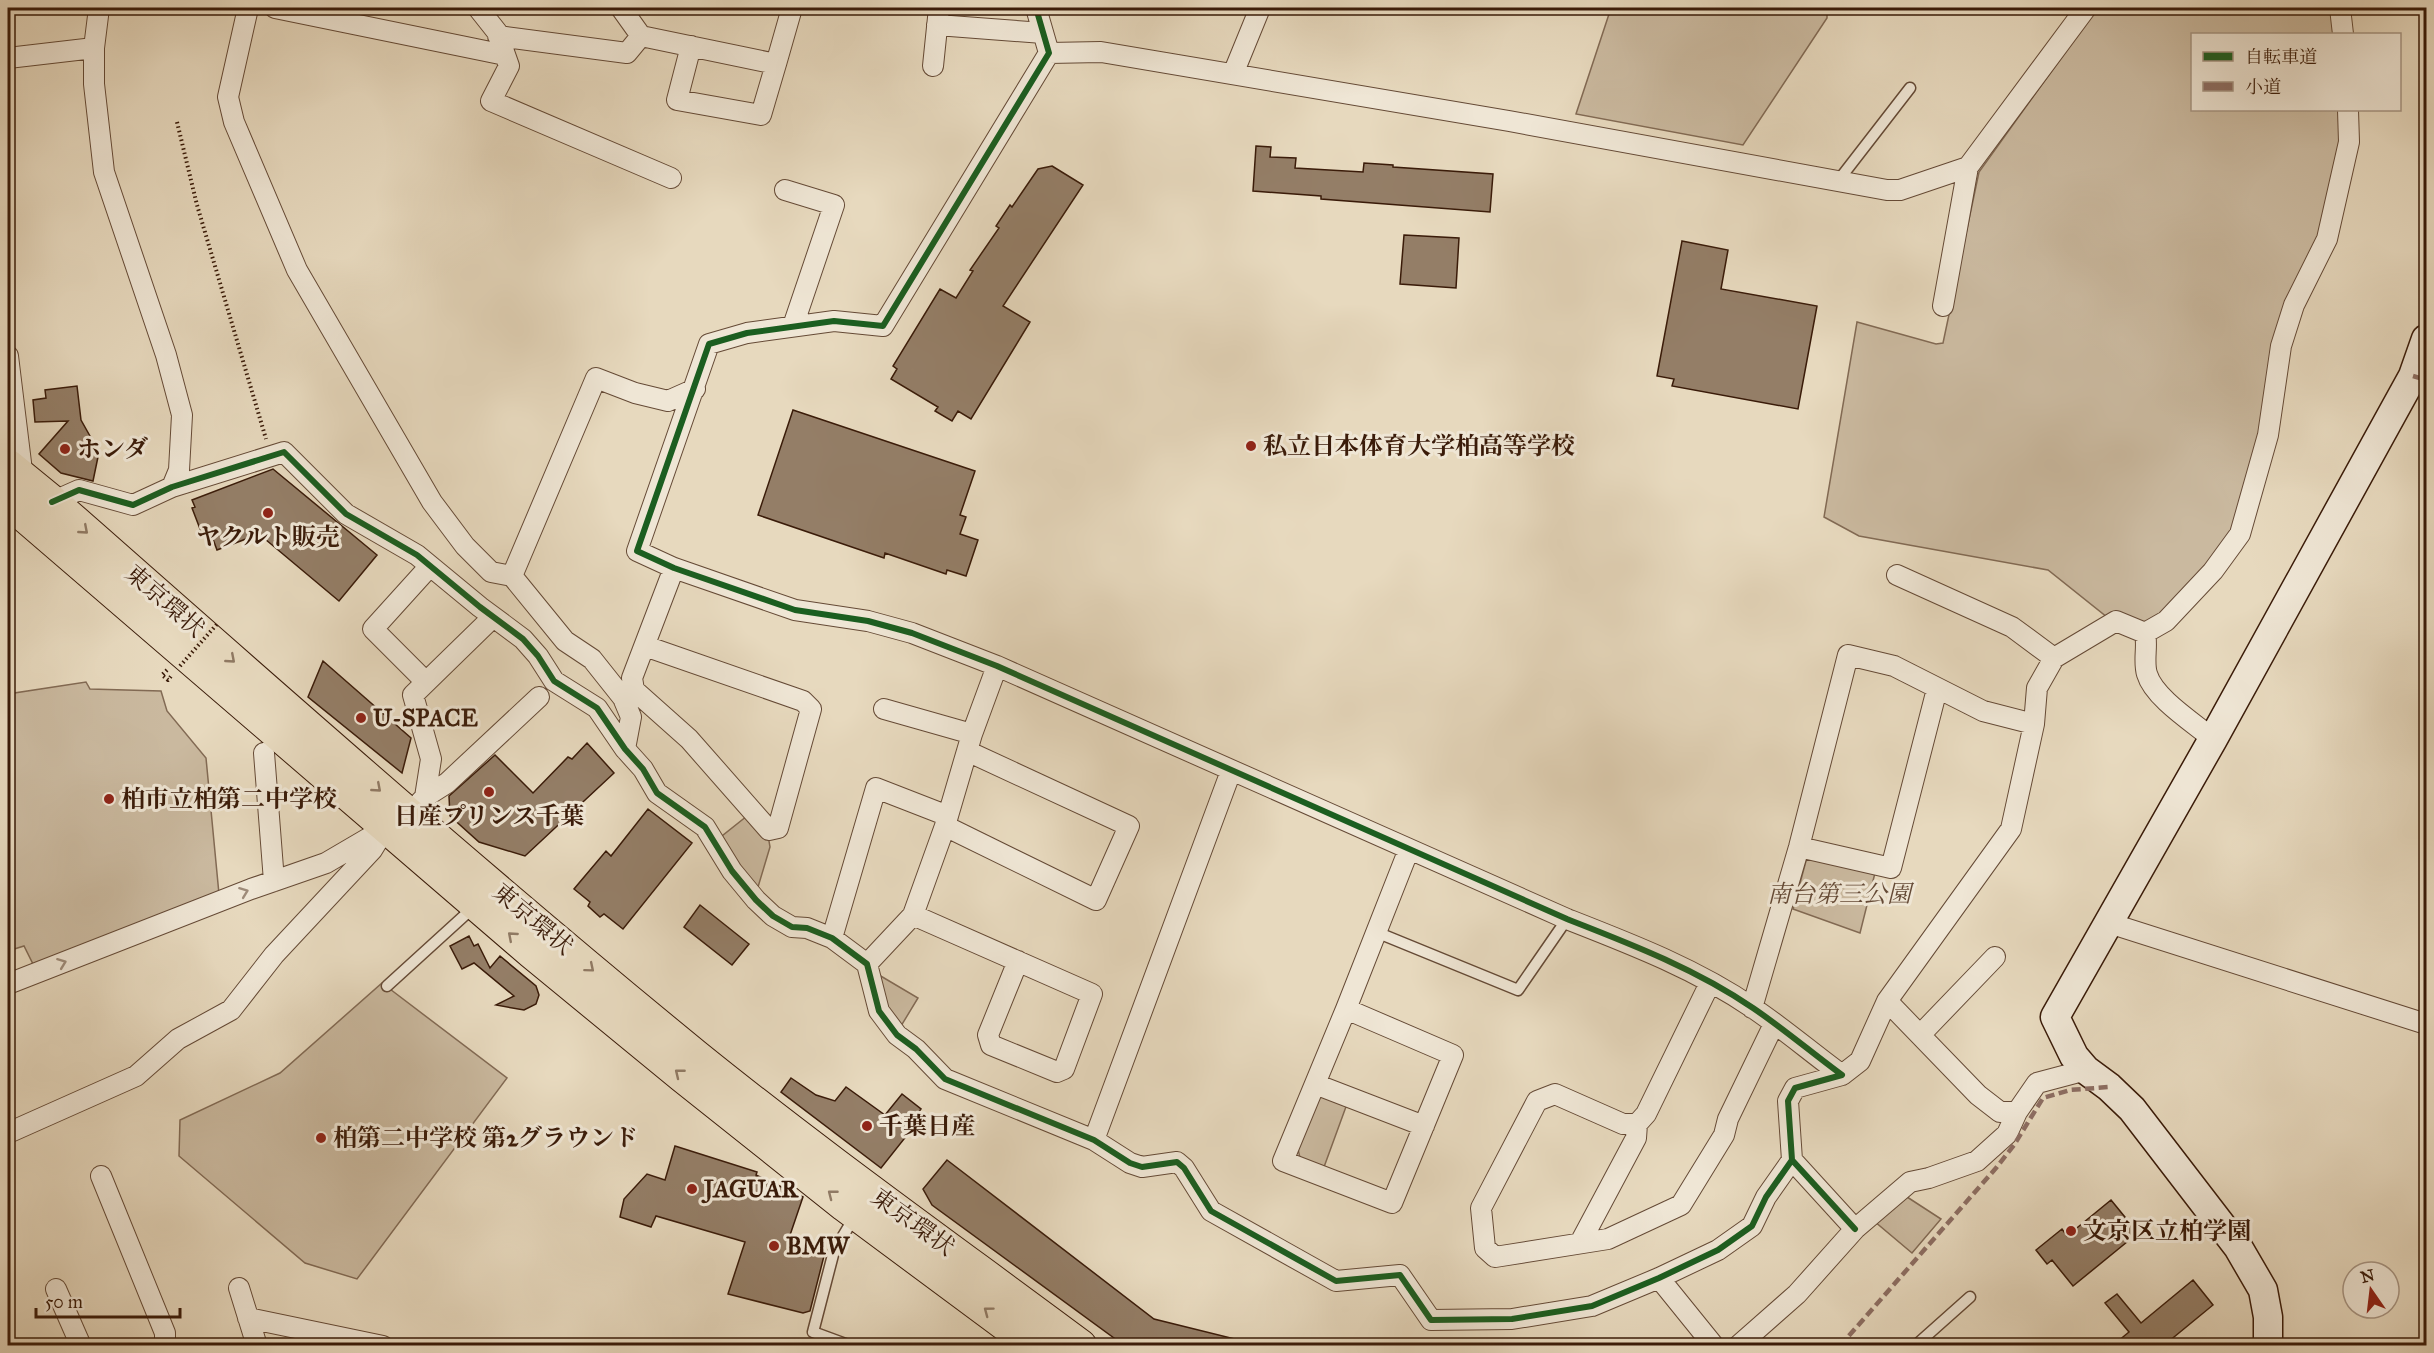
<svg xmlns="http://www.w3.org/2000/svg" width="2434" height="1353" viewBox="0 0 2434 1353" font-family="'IM FELL Great Primer','Noto Serif JP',serif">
	<rect width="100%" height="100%" fill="#e7d9be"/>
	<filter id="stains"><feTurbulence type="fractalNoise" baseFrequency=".00333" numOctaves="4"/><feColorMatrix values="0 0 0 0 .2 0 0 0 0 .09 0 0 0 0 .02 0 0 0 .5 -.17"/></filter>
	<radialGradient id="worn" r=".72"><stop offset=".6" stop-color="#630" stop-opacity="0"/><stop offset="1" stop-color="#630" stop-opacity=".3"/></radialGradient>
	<path fill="#cab99f" stroke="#826a54" stroke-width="1.5" d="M1611,8H1827V18L1743,145L1576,114Z
		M2097,8H2334L2337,34H2192V110H2341V140L2323,236L2237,530L2158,617L2142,624L2107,617L2048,570L1859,536L1824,517L1857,322L1936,344L1943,343L1979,172Z
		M86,682L90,689L161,691L167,711L206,758L219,894L34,966L24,946L8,951V694Z
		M747,816L769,841L770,847L758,887L740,867L722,836Z
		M1812,857L1875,873L1860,933L1793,909L1806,861Z
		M879,975L918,998L901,1026L887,1009Z
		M382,983L507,1078L357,1279L305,1263L179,1156L180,1120L280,1073Z
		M1326,1096L1347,1104L1324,1167L1300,1158L1298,1149L1318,1098Z
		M1904,1195L1941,1219L1912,1253L1874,1221Z"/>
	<path fill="#947e67" stroke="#3a1b09" stroke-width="1.5" d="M1256,146L1271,147L1270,157L1296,158L1295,168L1363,172L1364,163L1393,165V167L1493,174L1490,212L1321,199V196L1253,191Z
		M1052,166L1083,185L1003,306L1030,322L971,419L958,411L952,421L935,411L938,407L891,379L897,369L893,366L940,289L956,298L973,271L970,270L999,228L996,226L1010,205L1012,207L1038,169Z
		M1404,235L1459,238L1456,288L1400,284Z
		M1682,241L1728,250L1721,289L1817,306L1798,409L1672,386L1674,379L1657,376Z
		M77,386L81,420L99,452L93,481L61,473L39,454L68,421L35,422L33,400L46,398L45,390Z
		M793,410L975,471L960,515L966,517L960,534L978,540L966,576L947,570L946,574L885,553L884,558L758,515Z
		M273,469L377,555L339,601L259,534L217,550L210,531L202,534L192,508L195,507L192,500Z
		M323,661L411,738L402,773L308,697Z
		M587,743L614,773L525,856L479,842L450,816L449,796L495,755L533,793L568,757L572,759Z
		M648,809L692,843L623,929L604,914L600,917L588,906L590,902L574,889L606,851L611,856Z
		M700,905L749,944L732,965L684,927Z
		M469,936L474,946L478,944L490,968L500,956L536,986L539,995L536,1004L524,1010L496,1005L514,996L474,963L462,969L450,946Z
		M791,1078L816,1095L835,1101L846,1087L885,1115L902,1094L921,1109L906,1130L908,1134L881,1168L781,1092Z
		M675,1146L757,1172L756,1175L803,1197L788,1241L825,1252L810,1311L803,1313L728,1294L745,1242L656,1216L651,1227L620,1217L624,1199L647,1174L665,1180Z
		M947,1160L1154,1319L1239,1340L1238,1346H1125L932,1205L923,1189Z
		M2111,1200L2138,1233L2073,1286L2052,1260L2047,1264L2036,1250L2062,1229L2067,1236Z
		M2193,1280L2213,1305L2163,1346H2112L2129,1332L2105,1303L2117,1294L2141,1323Z"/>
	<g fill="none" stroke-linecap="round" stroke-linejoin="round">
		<g stroke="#654a36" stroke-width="13">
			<path id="lane" d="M1838,181L1910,88
				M1376,932L1518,990L1567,919
				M387,986L465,915
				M851,1346L813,1332L834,1251L855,1216
				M1915,1346L1970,1297"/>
		</g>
		<g stroke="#654a36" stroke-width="22">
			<path id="street" d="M99,8L94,48V84L104,172L166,355L182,415L179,470L172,487
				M248,8L228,97L234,122L297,270L432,502L465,546L491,572L512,576L596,378L635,393L668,401L695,389
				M275,8L505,55
				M478,8L497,32L509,66L491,101L671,178
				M621,8L641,36L776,64L761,115L677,100L691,46
				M1036,8L1049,53L883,326L834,321L747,333L709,344L637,551L674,568L795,610L868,621L912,633L997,666L1567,919C1631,944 1696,969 1753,1008C1784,1029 1812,1053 1842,1075L1795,1088L1788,1101L1792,1160L1855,1229
				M2340,8L2343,34
				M937,25L1043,33
				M498,36L627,53L641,36
				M1049,53L1101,52L1509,121L1887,190H1900L1968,167L2086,8
				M8,58L94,48
				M776,64L792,8
				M933,66L939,8
				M1233,74L1260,8
				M785,190L834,205L793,326
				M1943,306L1968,167
				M8,356L23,479
				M52,502L79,490L133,505L172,487L284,452L346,514L417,555L480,607L523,639L538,656L554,681L597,708L625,749L643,769L657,793L705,827L732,871L756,900L773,916L792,927L807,928L832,938L867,964L879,1011L897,1035L916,1049L945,1079L1094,1140L1130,1163L1142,1167L1177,1162L1184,1168L1211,1211L1336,1281L1400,1275L1431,1320L1512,1319L1592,1306L1659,1278L1718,1250L1752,1226L1766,1197L1792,1160
				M1897,575L2012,627L2054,658L2116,621L2145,633C2148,646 2143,661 2147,674C2154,698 2194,723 2213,739
				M512,576L565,641L592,659L623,698L631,717L625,749
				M2145,633L2166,621L2213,571L2240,534L2268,435L2281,346L2294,305L2327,239L2349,142L2348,110
				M645,646L803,701L811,709L778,828L769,830L689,739L634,690L632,678L674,568
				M426,682L373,629L430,566
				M884,709L972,734
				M264,753L274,881
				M425,797L447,783L539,697
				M945,826L1096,900L1129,826L967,751
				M1799,847L1891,868L1937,689
				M913,915L1092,994L1064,1069L1057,1072L991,1045L988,1035L1018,961
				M2109,923L2426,1024
				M832,938L876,788L948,816
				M867,964L913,915L945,826L972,734L997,666
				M1710,983L1646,1114L1637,1124H1623L1555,1094L1537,1101L1481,1208L1485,1248L1495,1257L1608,1239L1681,1205L1724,1135L1728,1119L1774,1024
				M8,984L251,889L326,863L408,815L425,797L431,759L413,695L493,617
				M1887,1001L1978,1095L2000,1112H2017
				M1752,1008L1799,847L1848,655L1894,666L1983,711L2034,724
				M1346,1009L1453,1055L1392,1203L1283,1161L1346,1009L1409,849
				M1920,1035L1995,957
				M1842,1075L1860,1061L1887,1001L2011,829L2034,724L2037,688L2054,658
				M1315,1084L1424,1126
				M8,1133L136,1076L178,1039L231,1010L274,955L372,850L383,832
				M1094,1140L1231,771
				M101,1176L165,1333V1346
				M1580,1243L1636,1138L1637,1124
				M1659,1278L1714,1346
				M239,1288L257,1346
				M56,1289L81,1346
				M248,1318L383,1346
				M1738,1346L1797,1294L1855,1229L1910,1182L1929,1178L1977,1161L2007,1134L2017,1112L2037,1083L2086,1070"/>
		</g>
		<g stroke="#3a1b09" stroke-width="31">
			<path id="secondary" d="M2268,1346V1317L2263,1290L2238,1247L2132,1109L2109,1087L2086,1070L2074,1056L2055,1017L2213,739L2413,376L2426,339"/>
		</g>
		<g stroke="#3a1b09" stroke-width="35">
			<path id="highway" d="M8,466L52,502C264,689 476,877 695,1056C820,1157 951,1250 1080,1346
				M8,501L532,952L683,1076L845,1205L1035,1346"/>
		</g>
		<path stroke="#3a1b09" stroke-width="4" stroke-dasharray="1.5 3" stroke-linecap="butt" d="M177,122L197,205L266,439
			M167,670L162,675L168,680L172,675"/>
		<use href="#lane" stroke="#efe6d5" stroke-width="10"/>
		<use href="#street" stroke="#efe6d5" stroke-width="20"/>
		<use href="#secondary" stroke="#efe6d5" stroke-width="28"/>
		<use href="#highway" stroke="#e7d9be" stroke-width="33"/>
		<path stroke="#3a1b09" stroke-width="4" stroke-dasharray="1.5 3" stroke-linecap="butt" d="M180,666L218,623"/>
		<path stroke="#8d6e63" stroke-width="4.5" stroke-dasharray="9 4.5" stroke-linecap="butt" d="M2413,376L2426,380
			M1840,1346L1996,1168L2014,1145L2043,1098L2070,1090L2109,1087"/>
		<g stroke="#efe6d5" stroke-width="10">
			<path id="cycleway" d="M1036,8L1049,53L883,326L834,321L747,333L709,344L637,551L674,568L795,610L868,621L912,633L997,666L1567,919C1631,944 1696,969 1753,1008C1784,1029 1812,1053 1842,1075L1795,1088L1788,1101L1792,1160L1855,1229
				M52,502L79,490L133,505L172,487L284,452L346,514L417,555L480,607L523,639L538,656L554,681L597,708L625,749L643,769L657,793L705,827L732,871L756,900L773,916L792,927L807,928L832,938L867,964L879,1011L897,1035L916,1049L945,1079L1094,1140L1130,1163L1142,1167L1177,1162L1184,1168L1211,1211L1336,1281L1400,1275L1431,1320L1512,1319L1592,1306L1659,1278L1718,1250L1752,1226L1766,1197L1792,1160"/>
		</g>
		<use href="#cycleway" stroke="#1b5e20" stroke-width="6"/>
	</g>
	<defs><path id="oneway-chevron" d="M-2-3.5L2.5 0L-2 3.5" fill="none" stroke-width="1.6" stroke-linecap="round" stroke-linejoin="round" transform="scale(1.5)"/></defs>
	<g stroke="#907a64">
		<use href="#oneway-chevron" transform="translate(84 530) rotate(41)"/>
		<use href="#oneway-chevron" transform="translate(231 659) rotate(41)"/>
		<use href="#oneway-chevron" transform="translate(377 788) rotate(41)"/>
		<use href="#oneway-chevron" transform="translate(512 936) rotate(-139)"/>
		<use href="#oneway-chevron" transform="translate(590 968) rotate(40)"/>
		<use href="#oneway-chevron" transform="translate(679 1073) rotate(-141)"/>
		<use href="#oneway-chevron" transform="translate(832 1194) rotate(-142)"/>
		<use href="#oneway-chevron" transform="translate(988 1311) rotate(-143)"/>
	</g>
	<g stroke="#9e8b79">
		<use href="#oneway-chevron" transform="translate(244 892) rotate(-21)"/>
		<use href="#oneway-chevron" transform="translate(62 963) rotate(-21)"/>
	</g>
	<g fill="#8f2418" stroke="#efe6d5" stroke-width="2">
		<circle cx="1251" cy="446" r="6"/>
		<circle cx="65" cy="449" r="6"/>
		<circle cx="268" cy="513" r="6"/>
		<circle cx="361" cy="718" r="6"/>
		<circle cx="489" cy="792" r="6"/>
		<circle cx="109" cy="799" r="6"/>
		<circle cx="867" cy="1126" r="6"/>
		<circle cx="321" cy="1138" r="6"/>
		<circle cx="692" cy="1189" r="6"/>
		<circle cx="2071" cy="1231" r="6"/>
		<circle cx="774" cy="1246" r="6"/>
	</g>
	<g text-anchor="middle" stroke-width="6" stroke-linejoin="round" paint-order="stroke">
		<g font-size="24" font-weight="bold" fill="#3a1b09" stroke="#efe6d5" text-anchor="start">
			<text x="1263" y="454">私立日本体育大学柏高等学校</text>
			<text x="77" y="457">ホンダ</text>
			<text x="268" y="545" text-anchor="middle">ヤクルト販売</text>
			<text x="373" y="726">U-SPACE</text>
			<text x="121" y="807">柏市立柏第二中学校</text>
			<text x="489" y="824" text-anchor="middle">日産プリンス千葉</text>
			<text x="879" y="1134">千葉日産</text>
			<text x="333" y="1146">柏第二中学校 第2グラウンド</text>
			<text x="704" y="1197">JAGUAR</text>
			<text x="2083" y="1239">文京区立柏学園</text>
			<text x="786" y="1254">BMW</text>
		</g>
		<g font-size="24" fill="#3a1b09" stroke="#efe6d5">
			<text transform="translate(165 601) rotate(41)" y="8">東京環状</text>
			<text transform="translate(533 919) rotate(40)" y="8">東京環状</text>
			<text transform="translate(913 1222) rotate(36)" y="8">東京環状</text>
		</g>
		<g font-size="24" font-style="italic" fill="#654a36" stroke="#efe6d5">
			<text x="1839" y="902">南台第三公園</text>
		</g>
	</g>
	<rect width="2434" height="1353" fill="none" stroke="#e7d9be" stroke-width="30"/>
	<rect x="9" y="9" width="2416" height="1335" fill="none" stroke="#3a1b09" stroke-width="3"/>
	<rect x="15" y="15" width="2404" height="1323" fill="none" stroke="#3a1b09" stroke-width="1.5"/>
	<rect x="2191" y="33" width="210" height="78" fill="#efe6d5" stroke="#a79583" stroke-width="1.5"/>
	<rect x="2203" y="52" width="30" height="9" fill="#1b5e20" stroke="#a79583" stroke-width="1.5"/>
	<text x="2245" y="63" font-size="18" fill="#3a1b09">自転車道</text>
	<rect x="2203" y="82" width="30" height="9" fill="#8d6e63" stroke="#a79583" stroke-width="1.5"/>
	<text x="2245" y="93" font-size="18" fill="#3a1b09">小道</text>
	<g transform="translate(2371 1290) rotate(346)"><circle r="28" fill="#efe6d5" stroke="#a79583" stroke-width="1.5"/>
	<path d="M0-4.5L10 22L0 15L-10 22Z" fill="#8f2418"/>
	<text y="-9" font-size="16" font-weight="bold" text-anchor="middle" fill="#3a1b09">N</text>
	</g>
	<path d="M36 1308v9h144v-9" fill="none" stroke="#3a1b09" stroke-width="3"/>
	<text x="45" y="1308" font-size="18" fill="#3a1b09" stroke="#efe6d5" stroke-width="4.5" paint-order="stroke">50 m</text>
	<rect width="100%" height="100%" filter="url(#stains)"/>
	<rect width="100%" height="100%" fill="url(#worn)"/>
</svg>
